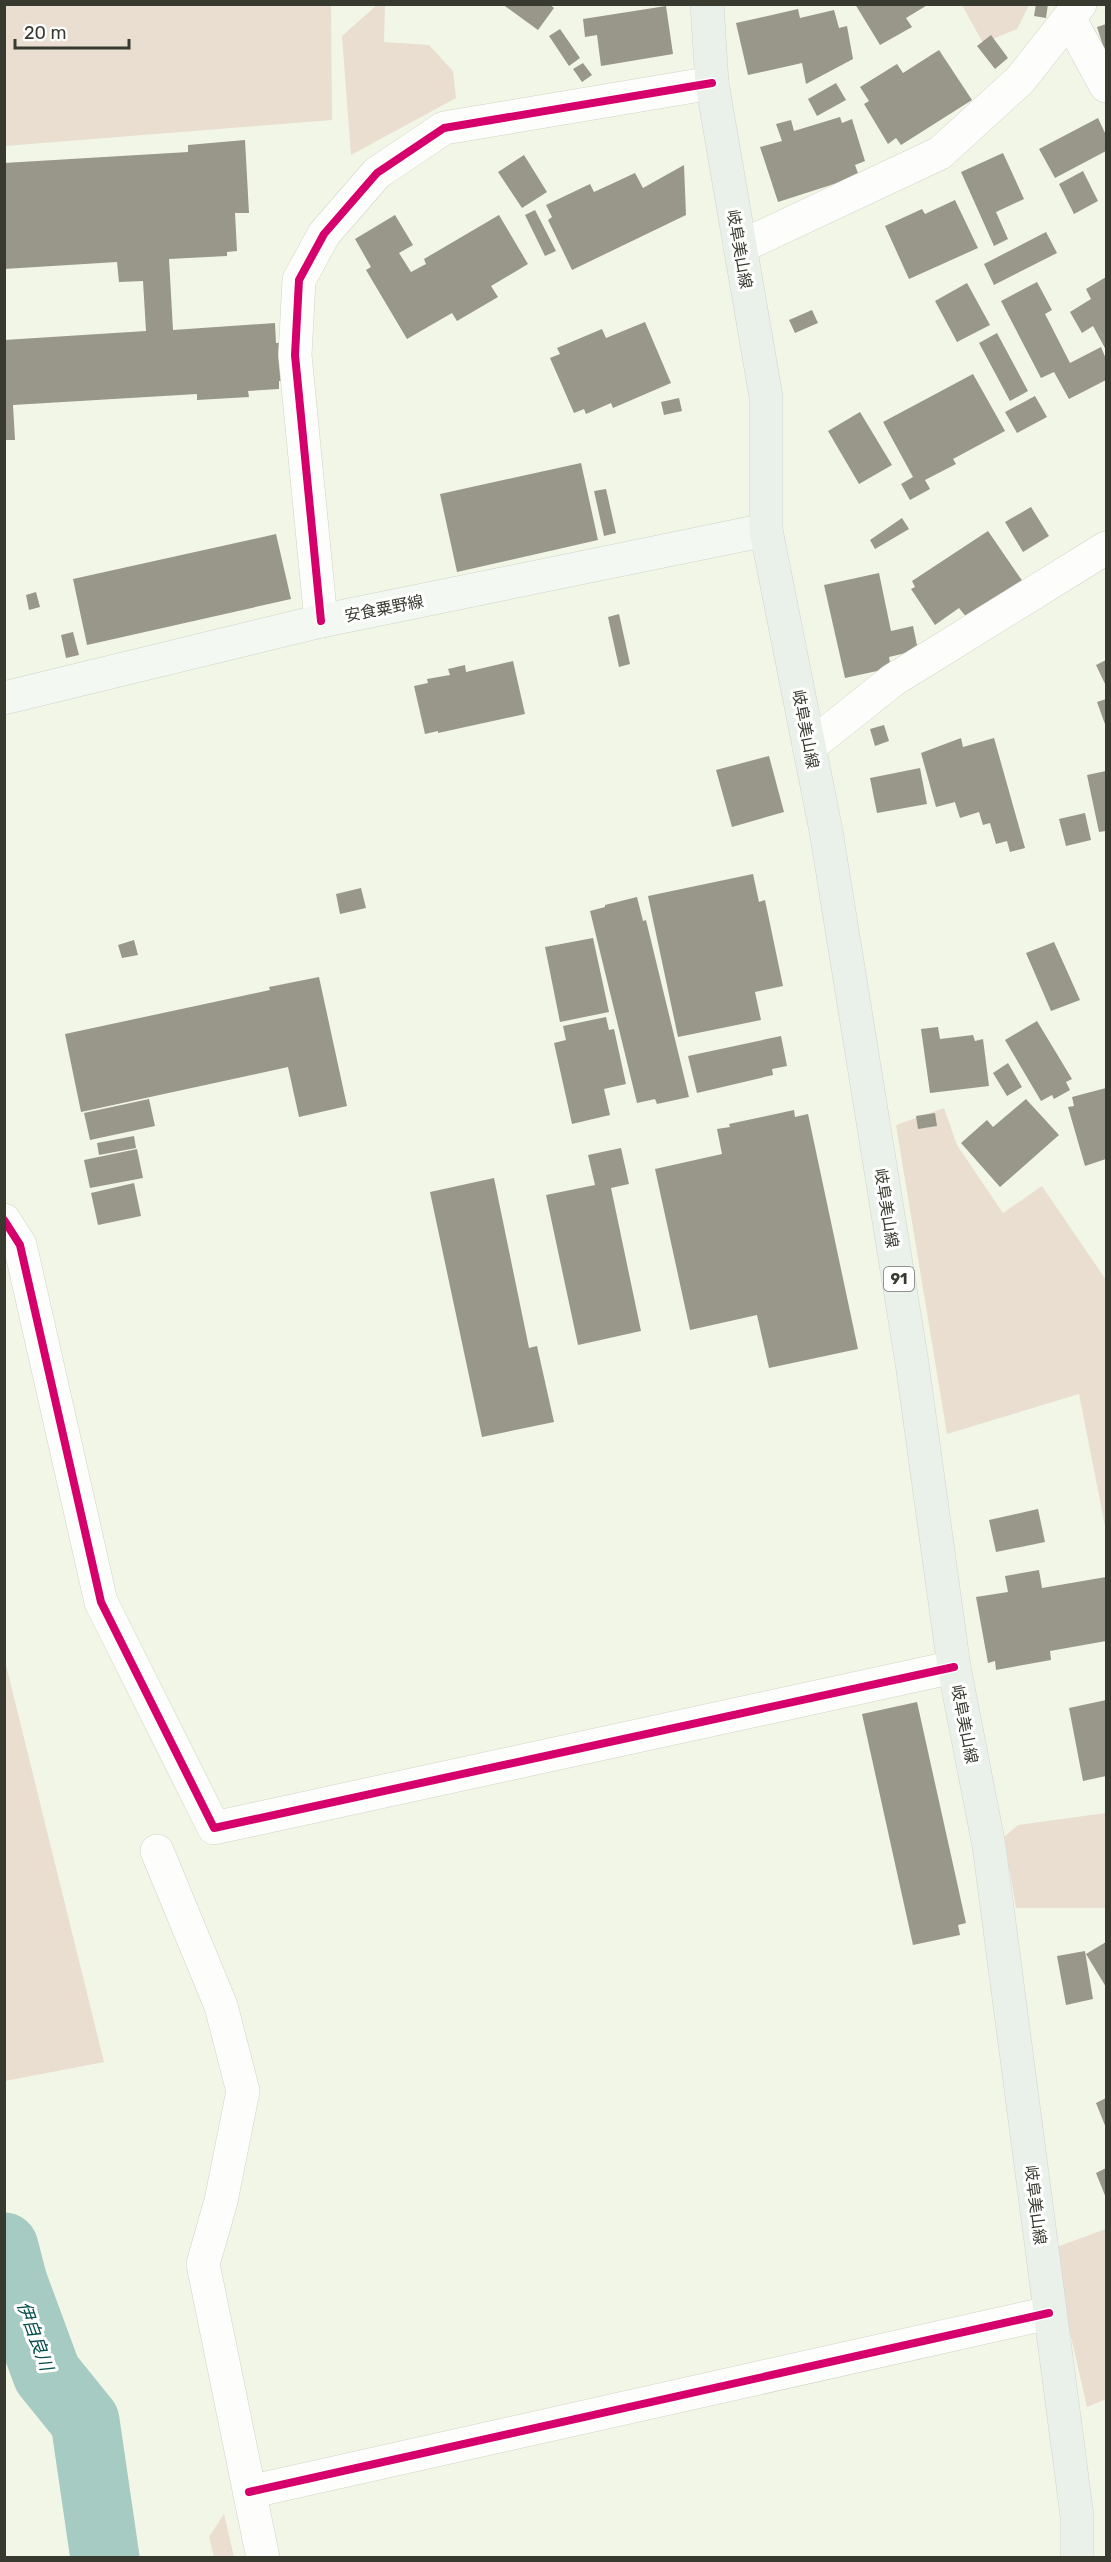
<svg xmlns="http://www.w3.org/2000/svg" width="1111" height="2562" viewBox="0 0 1111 2562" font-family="Rubik,'Noto Sans JP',sans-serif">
	<rect width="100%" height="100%" fill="#f2f6e7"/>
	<path fill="#e9ded0" d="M5,4L331,5L332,120L5,146Z
		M377,5H385L384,42L429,45L453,71L456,98L351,155L342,36Z
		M962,5H1029L1017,29L983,43Z
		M944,1108L957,1145L1003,1213L1042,1186L1106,1280V1531L1079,1394L947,1434L896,1125Z
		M4,1657L104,2062L5,2081H4Z
		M1106,1813V1908H1016L1004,1837L1018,1825Z
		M1106,2229V2399L1087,2407L1051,2249Z
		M224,2514L234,2557H214L209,2537Z"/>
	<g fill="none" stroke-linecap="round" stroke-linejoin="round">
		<path stroke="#a6cbc2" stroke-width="69" d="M4,2247L13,2282L47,2374L85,2421L105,2558"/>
	</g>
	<path fill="#98978a" d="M502,4H549L554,8L538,30Z
		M855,4H929L906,18L912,27L880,45Z
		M1036,4H1048L1046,18L1034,16Z
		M666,6L673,54L601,66L597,35L585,37L583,19Z
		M798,9L800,18L834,10L839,28L847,26L853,59L806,84L802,63L748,75L736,23Z
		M1106,24V49H1104L1097,27Z
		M560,29L580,58L569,66L549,36Z
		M991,35L1008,58L995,69L977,46Z
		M939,50L972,100L901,145L896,138L888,144L864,104L869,101L860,87L897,64L903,73Z
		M583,63L592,75L582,82L573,69Z
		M836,83L846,100L817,116L808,99Z
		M840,117L842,123L852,119L865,161L855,165L859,176L778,202L760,147L782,141L776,124L791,120L794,131Z
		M1098,118L1106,135V151L1055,178L1039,149Z
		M245,140L249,213H235L237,251L227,252V256L169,259L173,330L275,323L276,343L291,342L292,380L279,381V389L248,391L249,397L197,400V394L13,405L15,440H4V340L146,331L143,281L119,282L117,262L4,269V163L188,152V145Z
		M1003,153L1024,199L996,212L1008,239L994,246L961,172Z
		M524,155L547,192L522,208L498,172Z
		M684,165L686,215L572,270L548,220L552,217L546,205L590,184L594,192L635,173L643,188Z
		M1083,171L1098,201L1074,214L1059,184Z
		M955,200L978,248L909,279L885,226L922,209L925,214Z
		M535,210L556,251L545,256L525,215Z
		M395,215L413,245L399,253L411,272L426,264L424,259L499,215L528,264L491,286L498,297L457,321L452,313L407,339L366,270L371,267L355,239Z
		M1046,232L1057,253L994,285L984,264Z
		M1106,277V350L1093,326L1082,333L1070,312L1091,299L1086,289Z
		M1037,282L1052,310L1045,314L1070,363L1101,347L1106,359V380L1069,399L1054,372L1041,378L1001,301Z
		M967,283L990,325L957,342L935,301Z
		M812,310L818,323L795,333L789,320Z
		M645,322L671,383L613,408L611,403L586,414L584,409L574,413L550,358L560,354L557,348L602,329L606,338Z
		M997,333L1028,391L1010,401L979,343Z
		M973,374L1005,431L953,459L956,464L925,480L930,489L910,500L901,484L913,477L883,422Z
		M1035,396L1047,417L1017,433L1005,412Z
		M679,398L682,411L664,415L661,402Z
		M860,412L892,465L859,484L828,431Z
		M581,463L598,540L457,572L440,494Z
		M606,489L616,533L604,536L594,491Z
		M1031,507L1049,536L1023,552L1005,522Z
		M902,518L909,529L875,549L870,540Z
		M988,531L1023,582L968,619L959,608L935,625L911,589L915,587L912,581Z
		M276,534L291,599L87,645L73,579Z
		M879,573L891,631L913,626L918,650L889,657L891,668L845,678L824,585Z
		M36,592L40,607L29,610L26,595Z
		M619,614L630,664L619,667L608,617Z
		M73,632L79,655L66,658L61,635Z
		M1106,660V686L1096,665Z
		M513,661L525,714L438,733V731L425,734L414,686L428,683L427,679L450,675L448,669L465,665L466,672Z
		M1106,699V727L1097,702Z
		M884,725L889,741L875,746L870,729Z
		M961,738L963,747L994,738L1025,848L1010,852L1007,841L996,844L990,823L983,825L979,812L960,818L955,802L936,807L921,753Z
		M769,756L784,812L732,827L716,770Z
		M920,768L927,804L877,813L870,778Z
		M1106,771V831L1099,832L1087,775Z
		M1085,813L1091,840L1066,846L1059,819Z
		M753,874L759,902L765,900L783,986L755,992L761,1020L678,1037L648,896Z
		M361,888L366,908L340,914L336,894Z
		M637,897L643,921L646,920L689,1097L657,1104L655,1099L637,1103L590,911L605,907V905Z
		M593,938L609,1012L560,1022L545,947Z
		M134,940L138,955L122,958L118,945Z
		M1054,942L1080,1000L1051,1011L1026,953Z
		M319,977L347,1106L299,1117L288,1067L81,1112L65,1034L270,990L269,987Z
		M606,1017L609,1030L614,1029L626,1084L604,1089L610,1115L572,1124L554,1043L566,1040L563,1026Z
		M1037,1021L1072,1079L1066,1082L1070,1090L1054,1099L1052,1095L1041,1101L1005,1040Z
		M938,1027L940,1039L973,1035L975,1041L983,1039L989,1086L930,1093L921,1029Z
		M781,1036L787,1066L772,1069L773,1075L697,1093L688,1056Z
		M1008,1063L1022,1087L1007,1096L993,1073Z
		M1106,1088V1159L1085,1166L1068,1107L1074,1106L1072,1097Z
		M149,1099L155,1126L90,1140L84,1113Z
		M1026,1099L1059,1135L1000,1187L961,1143L987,1120L993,1127Z
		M794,1110L795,1117L808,1114L858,1349L769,1368L757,1315L690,1330L655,1169L722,1154L717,1129L730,1127L729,1124Z
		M935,1113L937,1126L918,1129L916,1116Z
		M134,1136L136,1148L99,1155L97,1143Z
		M621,1148L629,1184L611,1188L641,1331L578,1345L546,1195L595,1185L588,1155Z
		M137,1149L143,1178L90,1188L84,1160Z
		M494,1178L529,1348L537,1346L554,1422L482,1437L430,1192Z
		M134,1183L141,1216L98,1225L91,1193Z
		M1038,1509L1045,1542L996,1552L989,1520Z
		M1039,1570L1042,1588L1106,1577V1641L1050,1651L1051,1660L996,1670L995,1661L988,1663L976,1597L1008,1592L1005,1576Z
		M1106,1700V1776L1083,1781L1069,1708Z
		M917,1702L966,1923L958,1925L960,1935L913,1945L862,1714Z
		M1106,1942V1987L1086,1954Z
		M1085,1951L1093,1999L1066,2005L1057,1956Z
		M1106,2098V2128L1096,2103Z
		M1106,2168V2198L1096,2173Z"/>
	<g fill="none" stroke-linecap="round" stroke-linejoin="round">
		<g stroke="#d0d3c7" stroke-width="34">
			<path id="street" d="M1069,18L1106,86
				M740,247L940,153L1020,80L1080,4
				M321,621L295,355L299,280L324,234L377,173L444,128L712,83
				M809,747L893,680L1106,548
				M4,1220L20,1245L101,1602L214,1828L954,1667
				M157,1851L221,2006L243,2091L221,2201L203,2264L263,2558
				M249,2492L1049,2313"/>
		</g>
		<g stroke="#d0d3c7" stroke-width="34">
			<path id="secondary" d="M4,698L321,621L766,530"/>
		</g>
		<g stroke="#d2d4cd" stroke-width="34">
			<path id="primary" d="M707,4L712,83L766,397V530L826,831L912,1363L954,1667L989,1846L1077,2516V2558"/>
		</g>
		<use href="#street" stroke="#fdfefb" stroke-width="33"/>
		<use href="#secondary" stroke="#f3f8f3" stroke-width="33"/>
		<use href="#primary" stroke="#e9f1ea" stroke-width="33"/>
		<g stroke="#fff" stroke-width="11">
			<path id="cycleway" d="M321,621L295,355L299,280L324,234L377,173L444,128L712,83
				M4,1220L20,1245L101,1602L214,1828L954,1667
				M249,2492L1049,2313"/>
		</g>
		<use href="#cycleway" stroke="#d6006c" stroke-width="8"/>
	</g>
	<g text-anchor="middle" stroke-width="6" stroke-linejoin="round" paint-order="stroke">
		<rect fill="#fff" stroke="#74756e" stroke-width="1.5" x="884" y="1267" width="30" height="24" rx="4.5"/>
		<g font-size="15" font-weight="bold" fill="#383a30">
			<text x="899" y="1284">91</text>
		</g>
		<g font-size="16" fill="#383a30" stroke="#fff">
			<text transform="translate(740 249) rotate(80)" y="6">岐阜美山線</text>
			<text transform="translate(384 608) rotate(-11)" y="6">安食粟野線</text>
			<text transform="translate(806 729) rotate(79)" y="6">岐阜美山線</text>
			<text transform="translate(887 1208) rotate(81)" y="6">岐阜美山線</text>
			<text transform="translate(965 1724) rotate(79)" y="6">岐阜美山線</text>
			<text transform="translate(1036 2205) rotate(83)" y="6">岐阜美山線</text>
		</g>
		<g font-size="18" font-style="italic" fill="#034f4a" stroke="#fff">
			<text transform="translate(35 2336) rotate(70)" y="6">伊自良川</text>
		</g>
	</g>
	<rect width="1111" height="2562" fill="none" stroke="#383a30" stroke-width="12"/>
	<path d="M15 39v9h114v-9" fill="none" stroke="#383a30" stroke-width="3"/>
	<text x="24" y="39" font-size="18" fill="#383a30" stroke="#ffffff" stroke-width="4.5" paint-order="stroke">20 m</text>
</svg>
